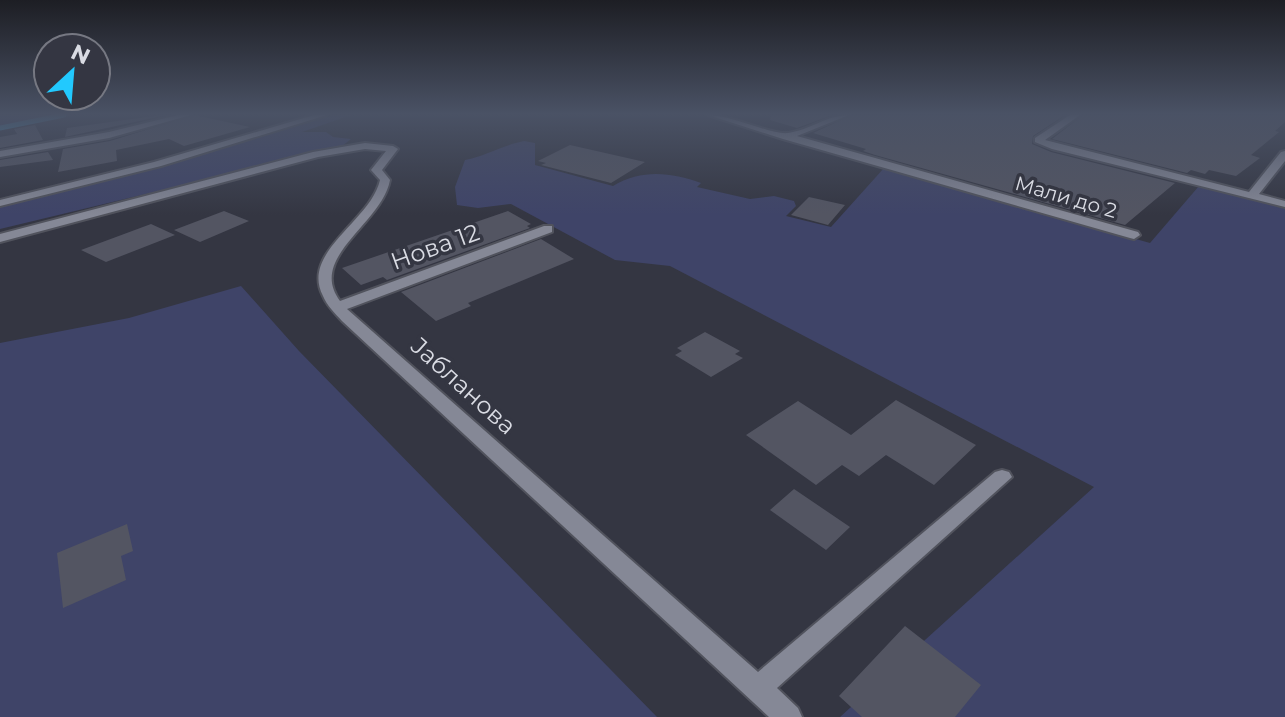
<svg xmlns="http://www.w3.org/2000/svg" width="1285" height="717" viewBox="0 0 1285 717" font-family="Montserrat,sans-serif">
	<rect width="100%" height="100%" fill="#343642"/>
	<path fill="#3f4468" d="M0,115H73L0,130Z
		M334,115H351L302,132H326L333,137L351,139L341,147L0,229V207L164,166Z
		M524,141L535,143V165L613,186C641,169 671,172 701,183L697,187L750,199L774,196L794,201L796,206L786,216L831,227L884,168L1150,243L1199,186L1285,208V717H840L1094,487L670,266L615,260L511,204L478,208L457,205L455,187L465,160C486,156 503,145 524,141Z
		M241,286L299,351L657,717H0V343L129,318Z"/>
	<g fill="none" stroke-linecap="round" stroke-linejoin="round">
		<path stroke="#4088ac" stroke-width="5" d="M0,128L64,115"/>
	</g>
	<path fill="#535562" d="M161,115H167L65,137L67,128Z
		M194,115L250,127L184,146L169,139L116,150L117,161L58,172L63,149L110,141Z
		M771,115H832L797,128L770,120Z
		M852,115H1065L1033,136L1032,144L1051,152L1175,183L1125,225L875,155L863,151L866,149L813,133Z
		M1083,115H1285V122L1275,131L1279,132L1251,155L1260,158L1236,176L1209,170L1205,174L1191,170L1187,173L1052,139Z
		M35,125L43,140L0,148V137L17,134L14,129Z
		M570,145L645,162L611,183L541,165L546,163L538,161Z
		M48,152L53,160L0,167V160Z
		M809,197L845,205L828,225L791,215Z
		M224,211L249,221L200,242L174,230Z
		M508,211L531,224L527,226L530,228L387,280L383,277L361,285L342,268Z
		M151,224L175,235L106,262L81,250Z
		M541,239L574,259L468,303L471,306L436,321L401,292Z
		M705,332L740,351L735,354L743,358L711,377L675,355L682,351L677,348Z
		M896,400L976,445L934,485L886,455L859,476L842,465L816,485L746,435L798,401L851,435Z
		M794,489L850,527L826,550L770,510Z
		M127,524L133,551L121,556L126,580L63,608L57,553Z
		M905,626L981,685L955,717H862L839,696Z"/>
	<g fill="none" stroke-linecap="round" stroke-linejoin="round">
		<g stroke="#51535d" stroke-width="4">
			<path id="minor" d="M178,115H191L109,138L0,157V151L109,132Z
				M708,115C732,115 771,135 788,133C810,130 827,115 849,115L797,136L1138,232L1140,235L1134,239L1130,238L783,139Z
				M1070,115H1080L1045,140L1249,192L1281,152L1285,151V161L1259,194L1285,201V207L1052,149L1035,142V138Z
				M365,143L393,146L398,149L382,170L390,180C382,224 307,257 340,301L544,226H552V232L347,309L758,672L995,472L1002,470L1009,472L1012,477L777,688L798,708L802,717H769L342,321C335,313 327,306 323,296C300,252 371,221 380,180L371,170L386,151L365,149L318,157L0,242V234L313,152Z"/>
		</g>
		<g stroke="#51535d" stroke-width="4">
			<path id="tertiary" d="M314,115H327L161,166L0,206V200L154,162Z"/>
		</g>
		<use href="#minor" fill="#858896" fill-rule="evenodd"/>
		<use href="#tertiary" fill="#858896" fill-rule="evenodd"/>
	</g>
	<linearGradient id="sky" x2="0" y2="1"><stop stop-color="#1d1e24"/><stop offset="0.53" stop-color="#4a5265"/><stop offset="1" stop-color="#4a5265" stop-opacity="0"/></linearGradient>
	<rect width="1285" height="215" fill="url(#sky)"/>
	<g text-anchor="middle" stroke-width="7" stroke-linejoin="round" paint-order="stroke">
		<g font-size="20" fill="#d9dbe3" stroke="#343642">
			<text transform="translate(1066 197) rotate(16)" y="7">Мали до 2</text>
		</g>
		<g font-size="24" fill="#d9dbe3" stroke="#343642">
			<text transform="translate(435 247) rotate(-20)" y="8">Нова 12</text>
			<text transform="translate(463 386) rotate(42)" y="8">Јабланова</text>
		</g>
	</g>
	<g transform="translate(72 72) rotate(26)"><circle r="38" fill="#343642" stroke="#767882" stroke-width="2"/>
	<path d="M0-6L14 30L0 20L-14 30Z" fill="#22c9fe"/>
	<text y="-12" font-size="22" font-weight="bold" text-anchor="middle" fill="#d9dbe3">N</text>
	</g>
</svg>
